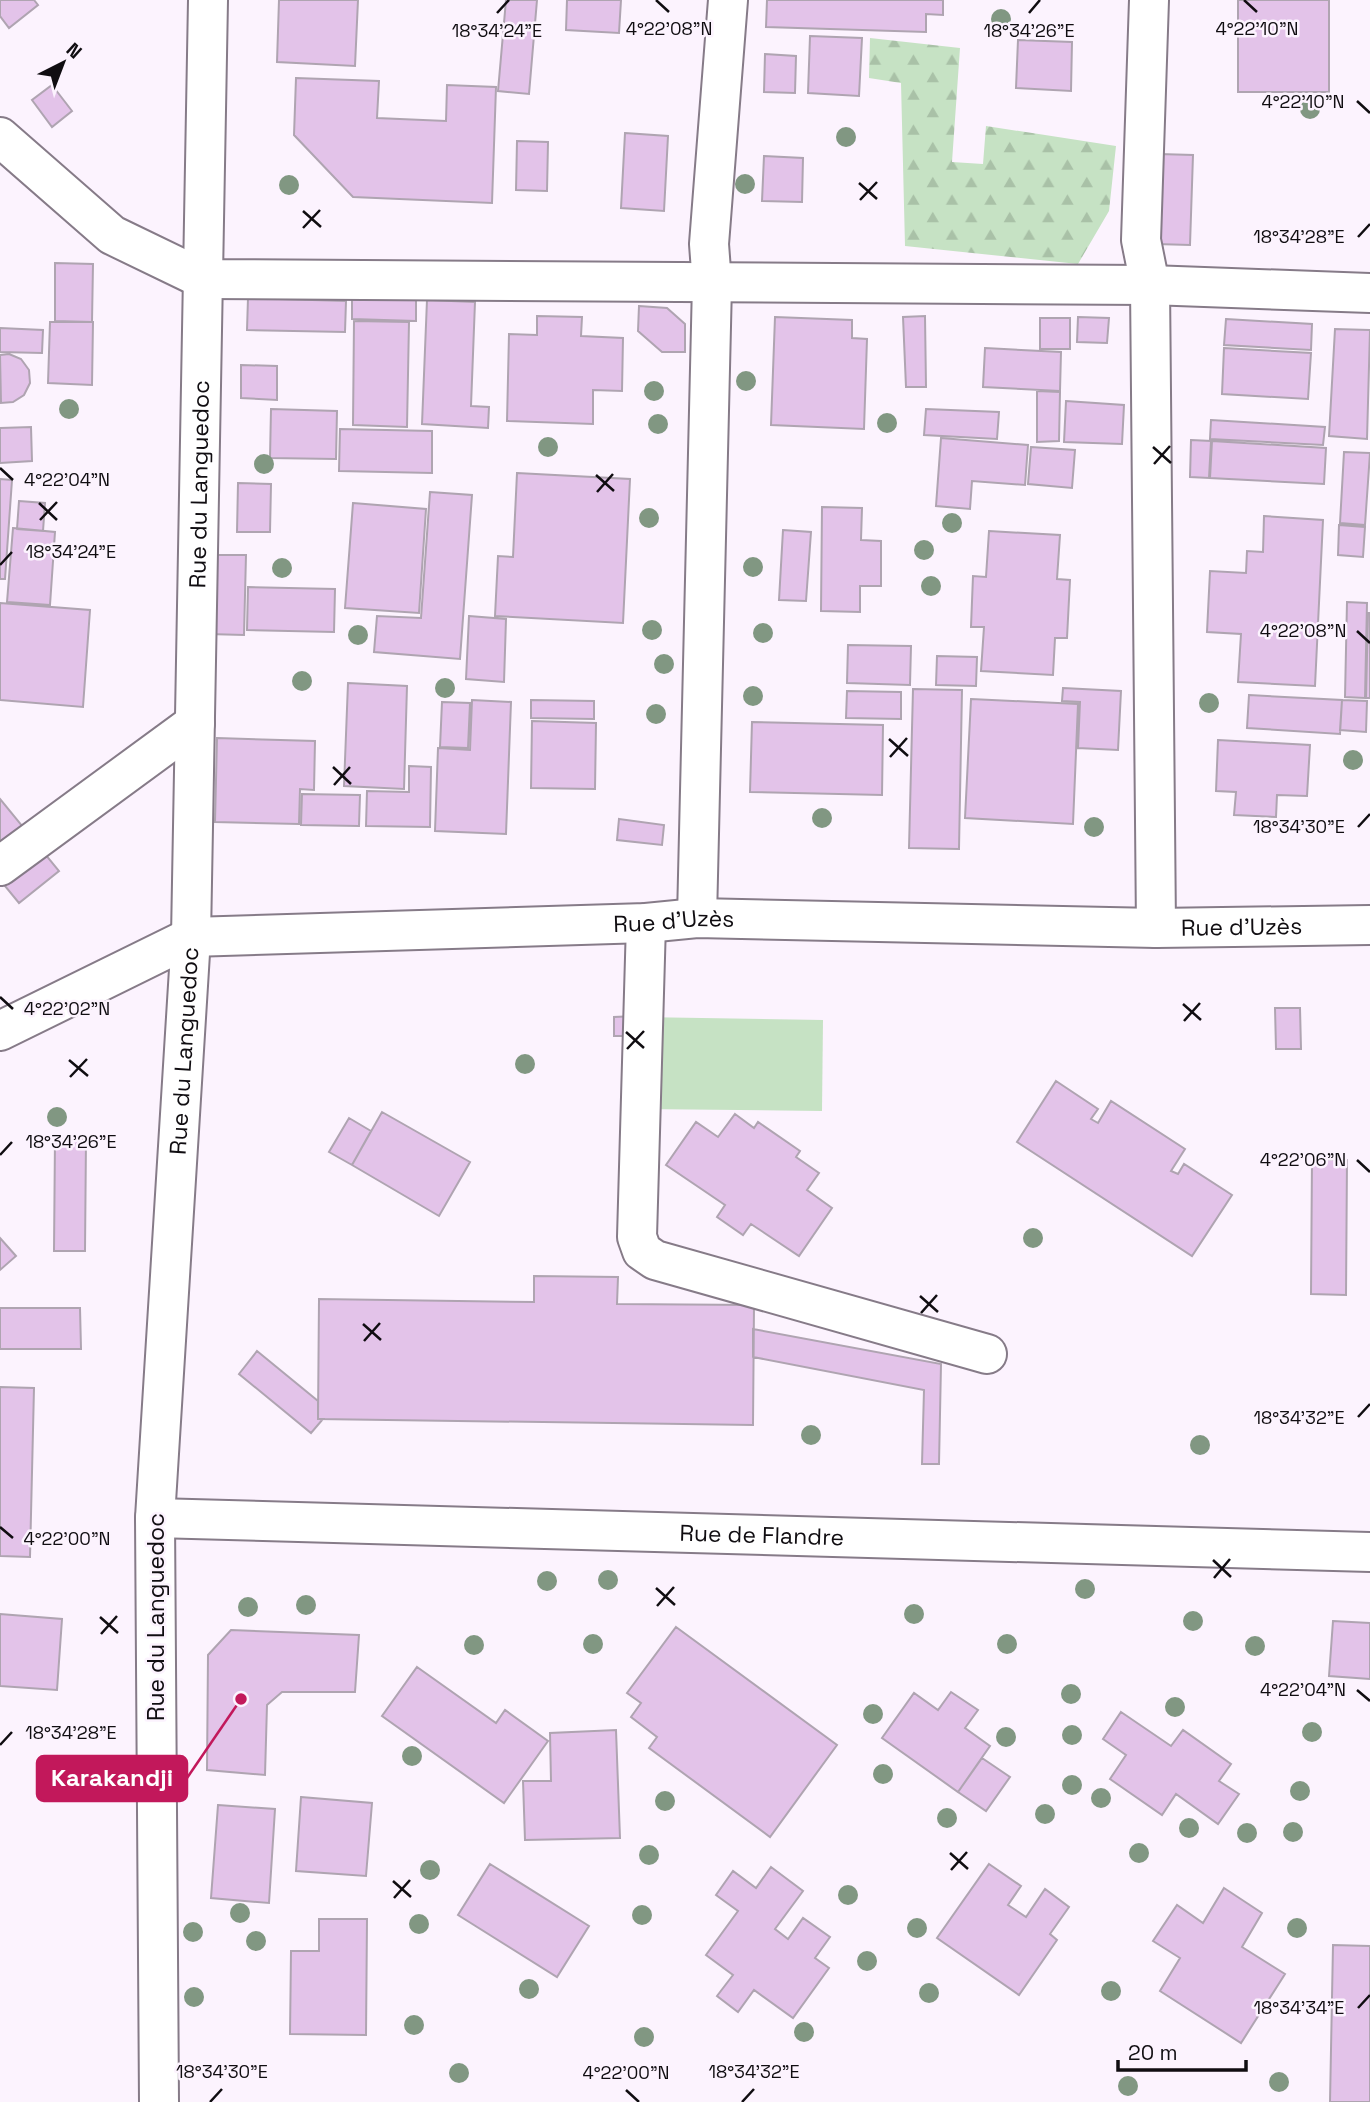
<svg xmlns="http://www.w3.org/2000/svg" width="1370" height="2102" viewBox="0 0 1370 2102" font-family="'Space Grotesk',sans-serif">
	<defs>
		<pattern id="forest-firs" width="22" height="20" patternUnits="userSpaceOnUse" patternTransform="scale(1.75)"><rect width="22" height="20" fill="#c6e2c4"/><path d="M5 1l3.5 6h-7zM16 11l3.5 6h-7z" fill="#a9c1a7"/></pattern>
	</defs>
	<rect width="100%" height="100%" fill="#fcf3fe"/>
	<path fill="url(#forest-firs)" d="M870,38L960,48L952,162L983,164L986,126L1116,146L1109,211L1078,264L905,246L901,83L869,78Z"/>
	<path fill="#c6e2c4" d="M640,1017L823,1020L822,1111L640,1109Z"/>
	<path fill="#e3c3e9" stroke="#afa4b1" stroke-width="2" d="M0,0H34L38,5L9,28L0,16Z
		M279,0H358L355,66L277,62Z
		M506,0H537L529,94L498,91Z
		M567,0H621L619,33L566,30Z
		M767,0H943V15L926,14V32L766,27Z
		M1238,0H1329V92H1238Z
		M810,36L862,38L859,96L808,93Z
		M1018,40L1072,42L1071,91L1016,88Z
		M765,54L796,56L795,93L764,92Z
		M296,78L379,81L377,118L446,121L447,85L496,87L492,203L353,197L294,135Z
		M52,85L72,111L52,127L32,100Z
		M625,133L668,136L664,211L621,208Z
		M517,141L548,142L547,191L516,190Z
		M1159,154L1193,155L1190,245L1156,244Z
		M764,156L803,158L802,202L762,201Z
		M55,263L93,264L92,322L55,321Z
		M248,298L346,301L345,332L247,330Z
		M352,298L416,299V321L352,319Z
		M427,300L475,302L471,406L489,407L488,428L422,424Z
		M639,306L667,308L685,324V352H662L638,331Z
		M537,316L582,317L581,336L623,338L622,391L593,390V424L507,421L509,334L537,335Z
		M925,316L926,387H906L903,317Z
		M775,317L852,320V338L867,339L864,429L771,425Z
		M1078,317L1109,318L1107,343L1077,342Z
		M1040,318H1070V349H1040Z
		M1226,319L1312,324L1311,350L1224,345Z
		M354,321L409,322L407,427L353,425Z
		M50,322H93L92,385L48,383Z
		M0,328L43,330L42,353L0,352Z
		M1335,329L1370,330L1367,439L1329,436Z
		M985,348L1061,352L1060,391L983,387Z
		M1224,348L1311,353L1308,399L1222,394Z
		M9,354L21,359L29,370L30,383L24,395L13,402L1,403L0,355Z
		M241,365L277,366V400L241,398Z
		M1037,391L1060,392L1059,441L1037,442Z
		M1066,401L1124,405L1122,444L1064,442Z
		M271,409L337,411L336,459L270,458Z
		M926,409L999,412L997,439L924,435Z
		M1211,420L1325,427L1323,445L1210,439Z
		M31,427L32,461L0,463V428Z
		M340,429L432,431V473L339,471Z
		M941,438L1028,445L1025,485L972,481L970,509L936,506Z
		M1191,440L1211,441L1209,478L1190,477Z
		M1212,441L1326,448L1324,484L1210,478Z
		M1031,447L1075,450L1072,488L1028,484Z
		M1344,452L1370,453L1365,525L1340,523Z
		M517,473L630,479L623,623L495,616L498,556L513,557Z
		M0,479L12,480L5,579H0Z
		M238,483L271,484L270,532H237Z
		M430,492L472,495L460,659L374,652L377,616L421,618Z
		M19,501L45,503L43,531L17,529Z
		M353,503L426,509L419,613L345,608Z
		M822,507L862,508L861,540L881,541V586H860V612L821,611Z
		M1264,516L1323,520L1315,686L1238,682L1241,634L1207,632L1210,571L1246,573L1247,551L1263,552Z
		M1339,525L1365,527L1363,557L1338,555Z
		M13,528L55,532L50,605L7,602Z
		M783,530L811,532L806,601L779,600Z
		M989,531L1060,535L1057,579L1070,580L1067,638H1055L1053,675L981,671L984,627H971L973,576L986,577Z
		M209,555H246L244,635L208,634Z
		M248,587L335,589L334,632L247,630Z
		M1347,602L1367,603L1365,698L1345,697Z
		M0,603L90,610L83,707L0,700Z
		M1368,613H1370V698H1366Z
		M469,616L506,619L504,682L466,679Z
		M848,645L911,646L910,685L847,683Z
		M937,656L977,657L976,686L936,685Z
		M348,683L407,686L404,789L344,786Z
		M1063,688L1121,691L1118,750L1078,748L1080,702L1062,701Z
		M913,689L962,690L959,849L909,848Z
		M847,691L901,692V719L846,718Z
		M1249,695L1342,700L1340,734L1247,728Z
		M971,699L1078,704L1073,824L965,818Z
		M472,700L511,702L506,834L435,831L438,748L470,750Z
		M531,700L594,701V719L531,718Z
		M1342,700L1367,701L1366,732L1340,730Z
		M442,702L470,703L468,748L440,747Z
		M532,721L596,723L595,789L531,788Z
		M752,722L883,725L882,795L750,792Z
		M217,738L315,741L314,790L300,789L299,824L215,822Z
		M1218,740L1310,745L1307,796L1277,795L1276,817L1234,815L1236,792L1216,791Z
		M409,766L431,767L430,827L366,826L367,791L409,792Z
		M302,794L360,795L359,826L301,825Z
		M0,799L59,871L19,903L0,880Z
		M619,819L664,825L662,845L617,840Z
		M1275,1008H1300L1301,1049H1276Z
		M636,1016V1036H614V1017Z
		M1056,1081L1098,1109L1091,1119L1098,1123L1111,1101L1185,1149L1171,1171L1178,1174L1184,1164L1232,1195L1192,1256L1017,1142Z
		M382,1112L470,1162L439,1216L352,1165Z
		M735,1114L754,1128L758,1122L800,1151L796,1157L819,1173L807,1190L832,1208L799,1256L751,1224L743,1235L717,1217L725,1205L666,1165L696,1122L718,1137Z
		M349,1118L371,1131L352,1165L329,1152Z
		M55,1138L86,1139L85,1251H54Z
		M1312,1159L1347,1160L1346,1295L1311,1294Z
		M0,1238L16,1256L0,1270Z
		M534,1276L618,1277L617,1304L754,1305L753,1425L318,1419L319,1299L534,1302Z
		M0,1308H80L81,1349H0Z
		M753,1329L941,1364L939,1464H922L924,1390L753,1357Z
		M257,1351L318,1401V1419H323L311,1433L239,1374Z
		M0,1387L34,1388L30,1557L0,1556Z
		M0,1614L62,1619L57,1690L0,1686Z
		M1333,1621L1370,1623V1679L1329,1676Z
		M676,1627L837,1745L770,1837L649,1748L657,1737L631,1717L641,1703L627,1693Z
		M231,1630L359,1635L355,1692H282L267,1705L265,1775L207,1770L208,1655Z
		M417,1667L496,1723L505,1710L548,1741L504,1803L382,1716Z
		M951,1692L978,1710L965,1728L990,1746L958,1792L882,1738L914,1693L938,1710Z
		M1121,1712L1171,1746L1183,1730L1231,1764L1219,1781L1239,1794L1218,1824L1176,1794L1162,1815L1110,1779L1126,1755L1103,1739Z
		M616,1730L620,1838L525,1840L523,1781H551L550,1733Z
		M982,1758L1010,1777L986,1811L958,1792Z
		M301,1797L372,1803L366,1876L296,1871Z
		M218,1805L275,1809L269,1903L211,1898Z
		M490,1864L589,1926L557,1977L458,1915Z
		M989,1864L1021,1886L1008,1905L1026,1917L1045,1889L1069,1907L1050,1934L1057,1940L1019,1995L937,1938Z
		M771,1867L803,1891L775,1929L788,1939L803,1918L830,1937L815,1958L829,1968L793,2018L754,1990L738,2012L717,1996L733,1975L706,1955L738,1911L716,1895L733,1871L756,1888Z
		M1224,1888L1262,1913L1242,1947L1285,1974L1241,2043L1160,1991L1180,1958L1153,1941L1177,1905L1203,1923Z
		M319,1919H367L366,2035L290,2034L291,1951H319Z
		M1333,1945L1370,1946V2102H1330Z"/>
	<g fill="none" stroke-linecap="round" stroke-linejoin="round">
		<g stroke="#867b88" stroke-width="42">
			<g id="minor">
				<path d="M1149,0L1141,240L1150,285L1156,928"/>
				<path d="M0,137L112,235L203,279L1150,285L1370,293"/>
				<path d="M0,866L195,723"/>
				<path d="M697,918L712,284L709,244L728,0"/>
				<path d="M646,923L637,1237L642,1251L655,1260L987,1354"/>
				<path id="s1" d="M0,1031L191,937L646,923L697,918L1156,928L1370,925"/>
				<path id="s2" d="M155,1518L1370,1552"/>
				<path id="s3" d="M159,2102L155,1518L191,937L208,0"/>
			</g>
		</g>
		<use href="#minor" stroke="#fff" stroke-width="38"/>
	</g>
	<g fill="#819782">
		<circle cx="1001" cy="19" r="10"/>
		<circle cx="1310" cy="109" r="10"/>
		<circle cx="846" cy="137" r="10"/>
		<circle cx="745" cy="184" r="10"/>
		<circle cx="289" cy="185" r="10"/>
		<circle cx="746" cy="381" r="10"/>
		<circle cx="654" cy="391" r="10"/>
		<circle cx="69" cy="409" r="10"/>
		<circle cx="887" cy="423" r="10"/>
		<circle cx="658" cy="424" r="10"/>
		<circle cx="548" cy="447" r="10"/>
		<circle cx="264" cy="464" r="10"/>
		<circle cx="649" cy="518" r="10"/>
		<circle cx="952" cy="523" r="10"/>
		<circle cx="924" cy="550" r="10"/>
		<circle cx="753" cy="567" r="10"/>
		<circle cx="282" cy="568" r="10"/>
		<circle cx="931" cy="586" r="10"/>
		<circle cx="652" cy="630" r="10"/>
		<circle cx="763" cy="633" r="10"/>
		<circle cx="358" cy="635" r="10"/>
		<circle cx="664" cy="664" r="10"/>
		<circle cx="302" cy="681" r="10"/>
		<circle cx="445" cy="688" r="10"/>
		<circle cx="753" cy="696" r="10"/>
		<circle cx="1209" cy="703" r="10"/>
		<circle cx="656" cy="714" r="10"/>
		<circle cx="1353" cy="760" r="10"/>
		<circle cx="822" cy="818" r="10"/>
		<circle cx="1094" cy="827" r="10"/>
		<circle cx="525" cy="1064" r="10"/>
		<circle cx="57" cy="1117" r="10"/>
		<circle cx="1033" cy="1238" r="10"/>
		<circle cx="811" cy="1435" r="10"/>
		<circle cx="1200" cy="1445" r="10"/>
		<circle cx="608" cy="1580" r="10"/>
		<circle cx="547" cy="1581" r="10"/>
		<circle cx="1085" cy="1589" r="10"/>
		<circle cx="306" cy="1605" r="10"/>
		<circle cx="248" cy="1607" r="10"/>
		<circle cx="914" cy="1614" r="10"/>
		<circle cx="1193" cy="1621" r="10"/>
		<circle cx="593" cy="1644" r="10"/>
		<circle cx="1007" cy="1644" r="10"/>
		<circle cx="474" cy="1645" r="10"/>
		<circle cx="1255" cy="1646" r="10"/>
		<circle cx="1071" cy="1694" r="10"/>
		<circle cx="1175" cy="1707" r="10"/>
		<circle cx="873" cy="1714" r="10"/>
		<circle cx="1312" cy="1732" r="10"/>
		<circle cx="1072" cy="1735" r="10"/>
		<circle cx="1006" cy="1737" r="10"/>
		<circle cx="412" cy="1756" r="10"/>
		<circle cx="883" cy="1774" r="10"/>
		<circle cx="1072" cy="1785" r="10"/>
		<circle cx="1300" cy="1791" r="10"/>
		<circle cx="1101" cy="1798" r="10"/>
		<circle cx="665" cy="1801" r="10"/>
		<circle cx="1045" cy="1814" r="10"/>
		<circle cx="947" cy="1818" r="10"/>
		<circle cx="1189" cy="1828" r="10"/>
		<circle cx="1293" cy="1832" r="10"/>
		<circle cx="1247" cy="1833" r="10"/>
		<circle cx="1139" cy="1853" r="10"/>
		<circle cx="649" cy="1855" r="10"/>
		<circle cx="430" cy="1870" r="10"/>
		<circle cx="848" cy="1895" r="10"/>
		<circle cx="240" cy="1913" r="10"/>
		<circle cx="642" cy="1915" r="10"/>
		<circle cx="419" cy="1924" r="10"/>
		<circle cx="917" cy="1928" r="10"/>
		<circle cx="1297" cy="1928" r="10"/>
		<circle cx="193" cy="1932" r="10"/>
		<circle cx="256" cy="1941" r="10"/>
		<circle cx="867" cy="1961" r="10"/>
		<circle cx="529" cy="1989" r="10"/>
		<circle cx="1111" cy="1991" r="10"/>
		<circle cx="929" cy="1993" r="10"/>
		<circle cx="194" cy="1997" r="10"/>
		<circle cx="414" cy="2025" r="10"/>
		<circle cx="804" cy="2032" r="10"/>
		<circle cx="644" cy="2037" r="10"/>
		<circle cx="459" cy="2073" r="10"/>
		<circle cx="1279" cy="2082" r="10"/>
		<circle cx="1128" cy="2086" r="10"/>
	</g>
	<path fill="none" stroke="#100d11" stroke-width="2.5" d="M656,0L669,12M1244,0L1257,12M497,13L509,0M1029,13L1040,0M1357,101L1370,113M859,183L877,199M860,200L877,182M303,211L321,227M303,228L320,210M1358,237L1370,224M1153,447L1171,463M1154,464L1170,446M0,468L13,480M596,475L614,491M597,492L613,474M39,503L57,520M40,520L57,502M0,565L12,552M1357,631L1370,643M889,739L908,756M890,757L907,738M333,767L351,784M334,785L350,767M1358,827L1370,814M0,997L13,1009M1183,1004L1201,1020M1184,1021L1200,1003M626,1032L644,1048M627,1049L644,1031M69,1060L88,1076M70,1077L87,1059M0,1155L12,1142M1357,1160L1370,1172M920,1296L938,1312M921,1313L937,1295M363,1324L381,1340M364,1341L380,1323M1358,1417L1370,1404M0,1527L13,1538M1213,1560L1231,1577M1214,1578L1230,1559M656,1588L675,1605M657,1606L674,1587M100,1617L118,1633M101,1634L117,1616M1357,1690L1370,1701M0,1745L12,1732M950,1853L968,1869M951,1870L967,1852M393,1881L411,1897M394,1898L410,1880M1358,2008L1370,1995M626,2090L639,2102M210,2102L222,2089M742,2102L754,2089"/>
	<g text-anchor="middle" stroke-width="5" stroke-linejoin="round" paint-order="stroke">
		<g font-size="23" fill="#100d11" stroke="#fcf3fe">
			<text dy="8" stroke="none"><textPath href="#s3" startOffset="1619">Rue du Languedoc</textPath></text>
			<text dy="8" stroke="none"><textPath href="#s1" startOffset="696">Rue d'Uzès</textPath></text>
			<text dy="8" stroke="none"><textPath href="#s1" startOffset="1264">Rue d'Uzès</textPath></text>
			<text dy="8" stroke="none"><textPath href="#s3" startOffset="1052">Rue du Languedoc</textPath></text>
			<text dy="8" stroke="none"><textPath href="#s2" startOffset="607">Rue de Flandre</textPath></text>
			<text transform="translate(156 1617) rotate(-90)" y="8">Rue du Languedoc</text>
		</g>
	</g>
	<g font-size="18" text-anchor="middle" fill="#100d11" stroke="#fcf3fe" stroke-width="5" stroke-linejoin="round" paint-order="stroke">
		<text x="1257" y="35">4°22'10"N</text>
		<text x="669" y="35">4°22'08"N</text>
		<text x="497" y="37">18°34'24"E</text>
		<text x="1029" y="37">18°34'26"E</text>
		<text x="1303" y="108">4°22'10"N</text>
		<text x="1299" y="243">18°34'28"E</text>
		<text x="67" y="486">4°22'04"N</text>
		<text x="71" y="558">18°34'24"E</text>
		<text x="1303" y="637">4°22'08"N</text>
		<text x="1299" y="833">18°34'30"E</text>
		<text x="67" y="1015">4°22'02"N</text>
		<text x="71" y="1148">18°34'26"E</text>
		<text x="1303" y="1166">4°22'06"N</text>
		<text x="1299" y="1424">18°34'32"E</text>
		<text x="67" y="1545">4°22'00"N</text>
		<text x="1303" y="1696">4°22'04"N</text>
		<text x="71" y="1739">18°34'28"E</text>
		<text x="1299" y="2014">18°34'34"E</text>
		<text x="222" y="2078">18°34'30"E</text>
		<text x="754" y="2078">18°34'32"E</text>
		<text x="626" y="2079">4°22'00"N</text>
	</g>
	<path fill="none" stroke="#c2185b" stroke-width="2.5" d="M241 1699L187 1778"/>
	<circle fill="#c2185b" stroke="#fcf3fe" stroke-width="2.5" cx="241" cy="1699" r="7"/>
	<rect fill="#c2185b" stroke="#c2185b" stroke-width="2.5" x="37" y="1756" width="150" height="45" rx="7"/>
	<g font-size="24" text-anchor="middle" font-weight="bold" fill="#fff">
		<text x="112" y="1786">Karakandji</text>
	</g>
	<g transform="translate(63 63) rotate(42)" stroke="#fcf3fe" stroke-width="5" paint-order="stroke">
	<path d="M0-5L12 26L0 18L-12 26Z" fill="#100d11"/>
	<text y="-10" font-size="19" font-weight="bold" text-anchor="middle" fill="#100d11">N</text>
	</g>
	<path d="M1118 2060v10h128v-10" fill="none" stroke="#100d11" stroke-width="3.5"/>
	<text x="1128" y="2060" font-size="21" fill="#100d11" stroke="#fcf3fe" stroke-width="5" paint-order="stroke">20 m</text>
</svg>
